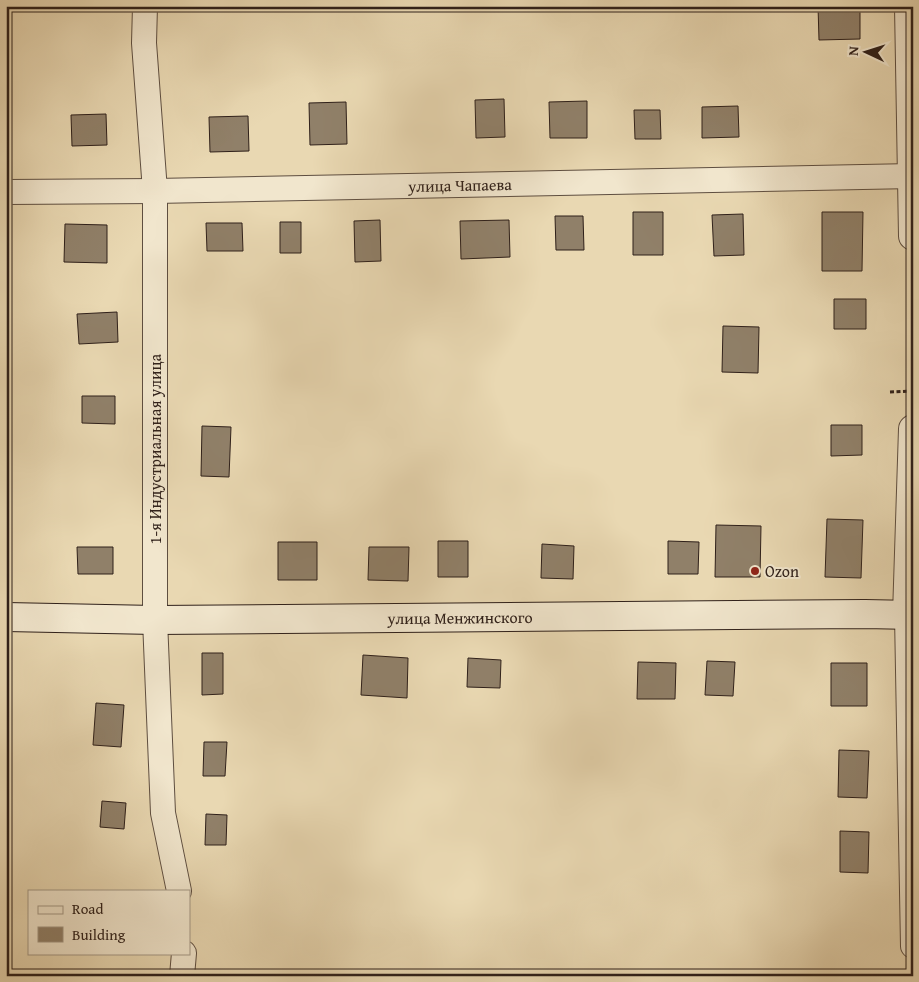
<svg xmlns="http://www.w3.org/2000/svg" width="919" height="982" viewBox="0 0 919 982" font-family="'Gentium Book Plus',serif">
	<rect width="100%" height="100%" fill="#e9d8b2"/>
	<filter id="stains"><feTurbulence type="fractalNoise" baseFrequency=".004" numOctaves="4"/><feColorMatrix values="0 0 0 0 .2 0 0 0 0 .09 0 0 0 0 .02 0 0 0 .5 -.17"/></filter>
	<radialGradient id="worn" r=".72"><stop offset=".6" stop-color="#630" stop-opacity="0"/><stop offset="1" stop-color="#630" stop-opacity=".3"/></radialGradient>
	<path fill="#908069" stroke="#2f201a" d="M818,6H860V39L819,40Z
		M504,99L505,137L476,138L475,100Z
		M587,101V138H550L549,102Z
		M346,102L347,144L310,145L309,103Z
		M738,106L739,137L702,138V107Z
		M634,110H660L661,139H635Z
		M106,114L107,145L72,146L71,115Z
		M248,116L249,151L210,152L209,117Z
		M633,212H663V255H633Z
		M822,212H863L862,271H822Z
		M743,214L744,255L714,256L712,215Z
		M555,216H583L584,250H556Z
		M380,220L381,261L355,262L354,221Z
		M509,220L510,257L461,259L460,221Z
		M280,222H301V253H280Z
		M206,223H242L243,251H207Z
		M65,224L107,225V263L64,262Z
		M834,299H866V329H834Z
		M117,312L118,342L79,344L77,314Z
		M723,326L759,327L758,373L722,372Z
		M82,396H115V424L82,423Z
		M831,425H862V455L831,456Z
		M202,426L231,427L229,477L201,476Z
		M827,519L863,520L861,578L825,577Z
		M716,525L761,526L760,577H715Z
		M438,541H468V577H438Z
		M668,541L699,542L698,574H668Z
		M278,542H317V580H278Z
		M542,544L574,546L573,579L541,578Z
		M77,547H113V574H78Z
		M369,547H409L408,581L368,580Z
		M202,653H223V694L202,695Z
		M363,655L408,658L407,698L361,695Z
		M468,658L501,660L500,688L467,687Z
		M707,661L735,662L733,696L705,695Z
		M638,662L676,663L675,699H637Z
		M831,663H867V706H831Z
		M96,703L124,705L121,747L93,745Z
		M204,742H227L225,776H203Z
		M839,750L869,751L867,798L838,797Z
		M102,801L126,803L124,829L100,827Z
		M206,814L227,815L226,845H205Z
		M840,831L869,832L868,873L840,872Z"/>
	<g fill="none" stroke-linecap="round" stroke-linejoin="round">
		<g stroke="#5e4e40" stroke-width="26">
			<g id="minor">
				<path d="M145,6L144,43L155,191V620L163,813L179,891"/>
				<path id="s1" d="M6,192L155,191L913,176"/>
				<path d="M907,615L913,946"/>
				<path d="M182,976L184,953"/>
			</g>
		</g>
		<g stroke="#5e4e40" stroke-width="30">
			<path id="tertiary" d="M909,6L913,236
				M907,615L913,429"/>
		</g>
		<g stroke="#2f201a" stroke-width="30">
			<g id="secondary">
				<path id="s2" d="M6,617L155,620L865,614L913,615"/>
			</g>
		</g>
		<path stroke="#2f201a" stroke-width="3" stroke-dasharray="4 2.5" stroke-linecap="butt" d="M890,392L913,391"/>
		<use href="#minor" stroke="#f1e6cd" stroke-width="24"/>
		<use href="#tertiary" stroke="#f1e6cd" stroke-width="28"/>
		<use href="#secondary" stroke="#f1e6cd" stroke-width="28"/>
	</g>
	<circle fill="#8f2418" stroke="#f1e6cd" stroke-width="2" cx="755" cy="571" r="5"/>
	<g text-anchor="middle" stroke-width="4" stroke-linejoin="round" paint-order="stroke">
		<g font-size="16" fill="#2f201a" stroke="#f1e6cd">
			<text dy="6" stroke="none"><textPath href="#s1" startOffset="454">улица Чапаева</textPath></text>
			<text transform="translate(155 449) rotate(-90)" y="6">1-я Индустриальная улица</text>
			<text dy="6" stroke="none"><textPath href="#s2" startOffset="454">улица Менжинского</textPath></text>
		</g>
		<g font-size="16" fill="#2f201a" stroke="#f1e6cd" text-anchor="start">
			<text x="765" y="577">Ozon</text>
		</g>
	</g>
	<rect width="919" height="982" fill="none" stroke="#e9d8b2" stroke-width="25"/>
	<rect x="8" y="8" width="904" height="967" fill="none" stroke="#2f201a" stroke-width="2.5"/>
	<rect x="12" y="12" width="894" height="957" fill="none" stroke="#2f201a"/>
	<rect x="28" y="890" width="162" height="65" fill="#f1e6cd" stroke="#a39785"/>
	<rect x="38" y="906" width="25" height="8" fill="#f1e6cd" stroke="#a39785"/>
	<text x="72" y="914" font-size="15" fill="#2f201a">Road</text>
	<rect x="38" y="927" width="25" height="15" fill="#908069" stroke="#a39785"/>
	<text x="72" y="940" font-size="15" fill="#2f201a">Building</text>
	<g transform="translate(866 52) rotate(274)" stroke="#f1e6cd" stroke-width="4" paint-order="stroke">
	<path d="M0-4L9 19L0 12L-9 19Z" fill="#2f201a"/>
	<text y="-8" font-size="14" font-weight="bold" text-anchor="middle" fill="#2f201a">N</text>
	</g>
	<rect width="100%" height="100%" filter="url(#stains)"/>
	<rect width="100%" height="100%" fill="url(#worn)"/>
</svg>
